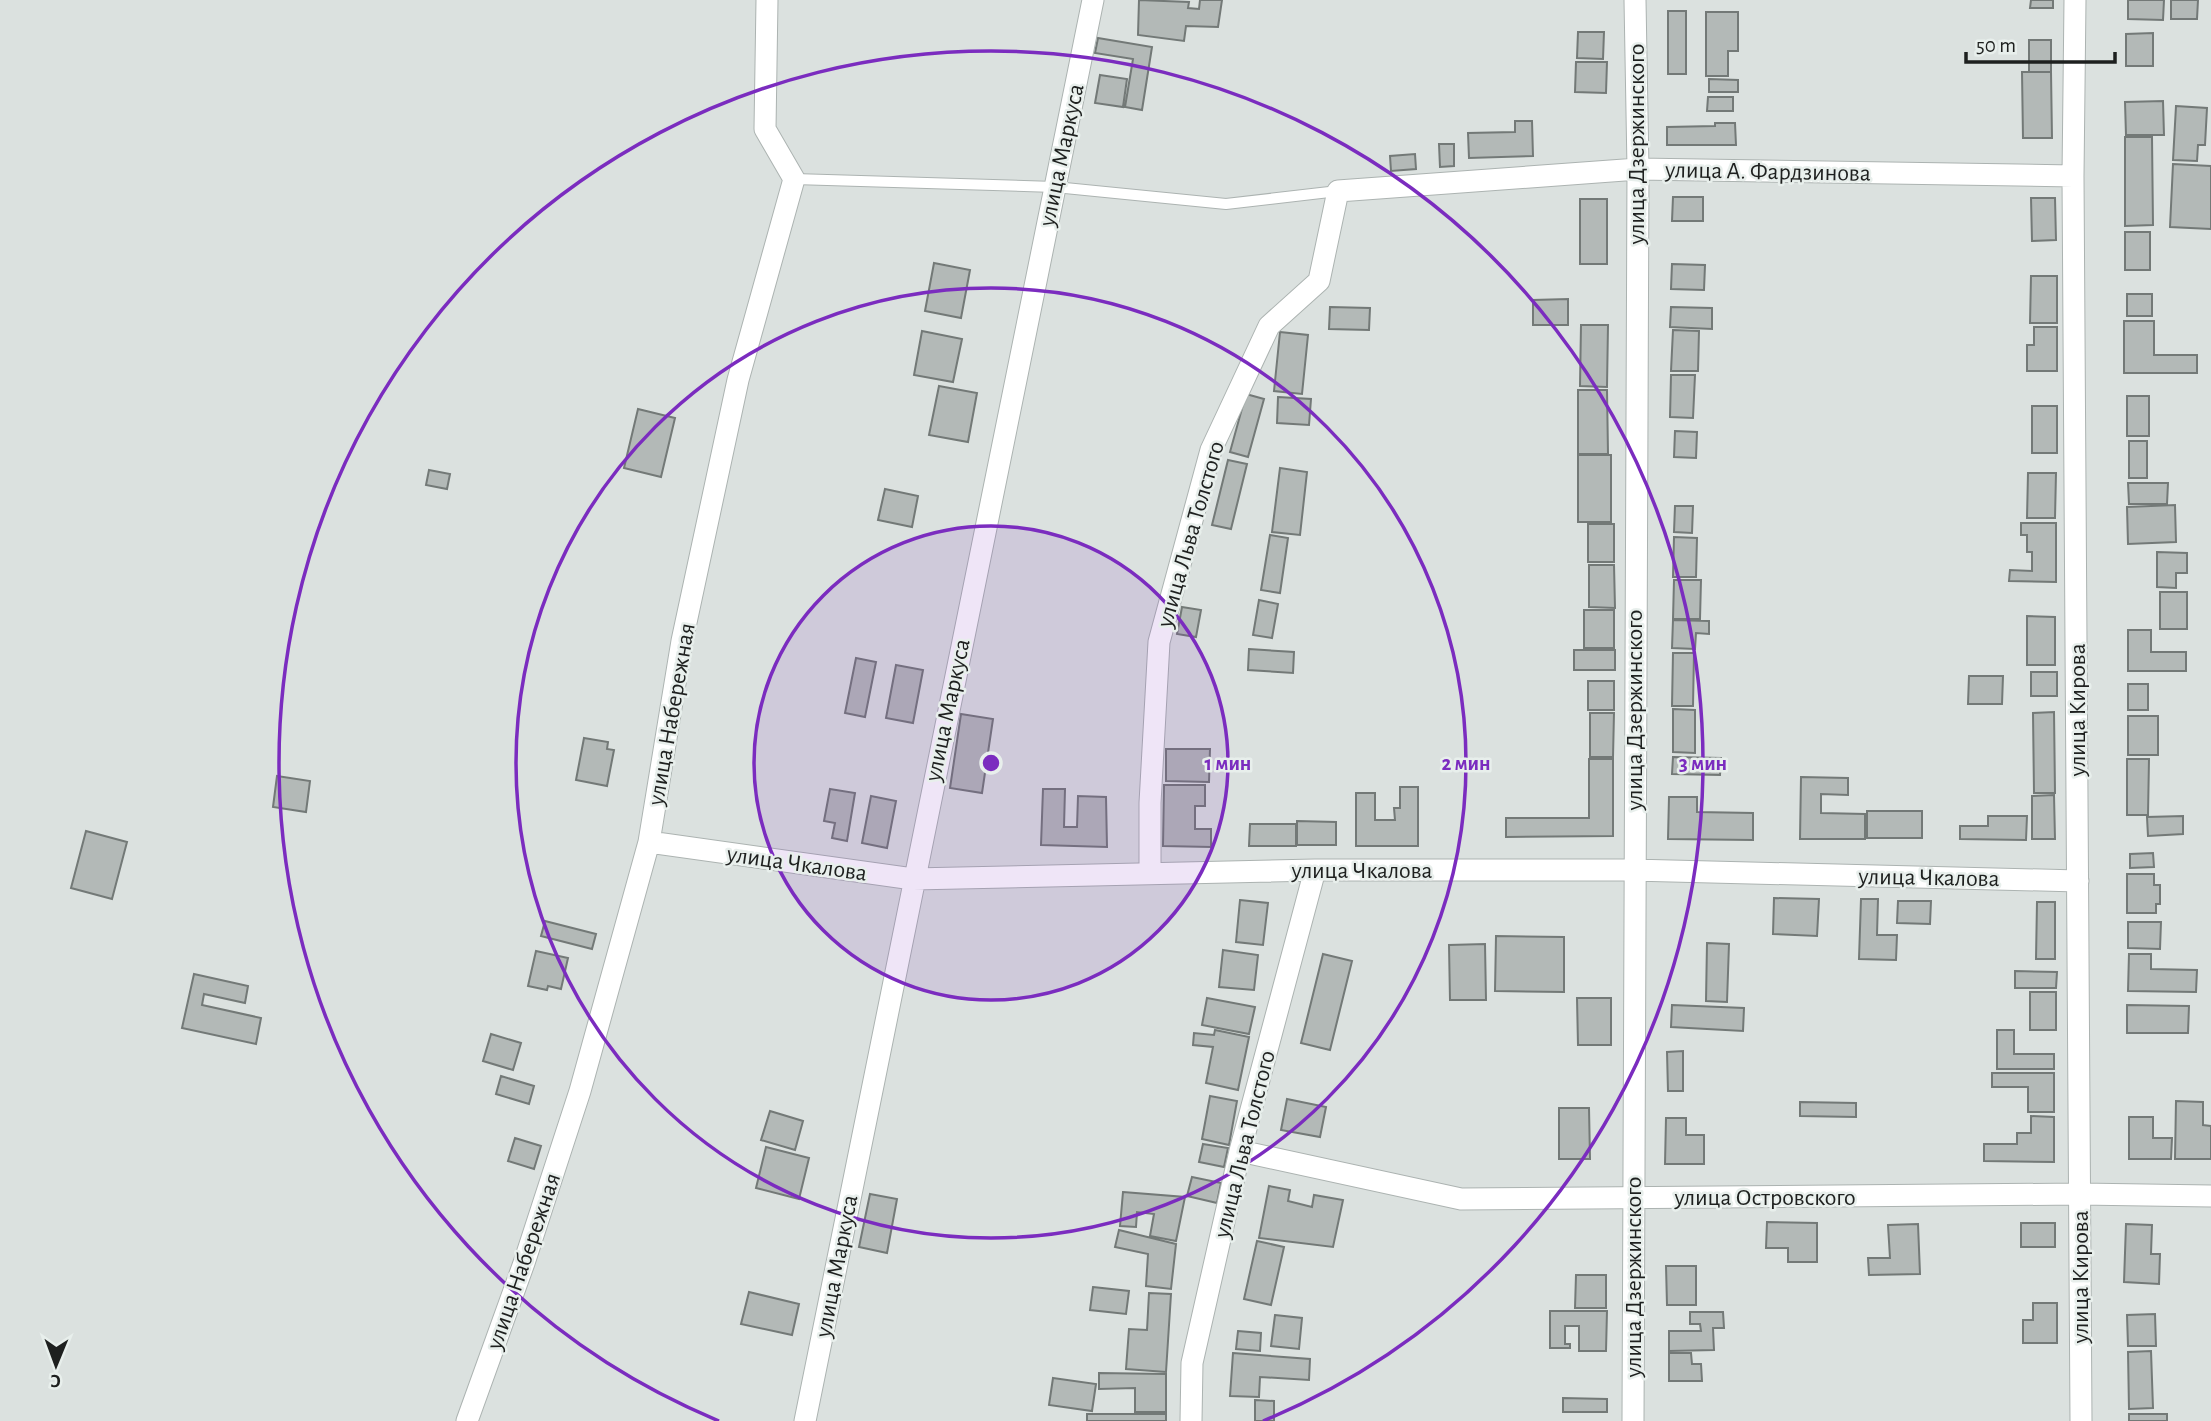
<svg xmlns="http://www.w3.org/2000/svg" width="2211" height="1421" viewBox="0 0 2211 1421" font-family="'Alegreya Sans',sans-serif">
	<rect width="100%" height="100%" fill="#dbe1df"/>
	<path fill="#b3b9b7" stroke="#737977" stroke-width="2" d="M1139,0L1189,2L1188,8L1199,9L1200,0H1222L1218,27L1186,26L1184,41L1138,35Z
		M2031,0H2053V8H2030Z
		M2128,0H2164L2163,20L2128,19Z
		M2171,0H2198L2197,19H2171Z
		M1668,11H1686V74H1668Z
		M1706,12H1738V51H1728V76H1706Z
		M1578,32H1604L1603,59L1577,58Z
		M2153,33V66H2126V34Z
		M1098,38L1152,47L1142,110L1125,107L1133,59L1095,53Z
		M2029,40H2051V72H2029Z
		M1576,62H1607L1606,93L1575,92Z
		M2022,72H2051L2052,138H2023Z
		M1100,75L1127,79L1123,107L1095,103Z
		M1709,79L1738,80V92H1709Z
		M1708,97H1733V111H1707Z
		M2163,101L2164,135H2126L2125,102Z
		M2176,106L2207,108L2205,145H2198L2197,161L2173,160Z
		M1515,121H1532L1533,156L1469,158L1468,133L1515,132Z
		M1715,123H1735L1736,145H1667V127L1715,126Z
		M2125,137H2152L2153,225L2125,226Z
		M1439,144H1454V166L1440,167Z
		M1415,154L1416,169L1391,171L1390,156Z
		M2173,164L2211,166V229L2170,227Z
		M1673,197H1703V221H1672Z
		M2031,198H2055L2056,240L2032,241Z
		M1580,199H1607V264H1580Z
		M2125,232H2150V270H2125Z
		M934,263L970,270L961,318L925,311Z
		M1672,264L1705,265L1704,290L1671,289Z
		M2031,276H2057V323H2030Z
		M2127,294H2152V316H2127Z
		M1568,299V325H1533V300Z
		M1330,307L1370,308L1369,330L1329,329Z
		M1671,307L1712,308V329L1670,327Z
		M2124,321H2154V355H2197V373H2124Z
		M1581,325H1608L1607,387L1580,386Z
		M2034,327H2057V371H2027V345H2034Z
		M1673,330L1699,331L1698,371H1671Z
		M922,331L962,339L953,382L914,375Z
		M1280,332L1308,335L1302,394L1274,391Z
		M1671,375H1695L1693,418L1670,417Z
		M939,386L977,393L968,442L929,435Z
		M1578,390H1607L1608,454H1578Z
		M1246,394L1264,399L1248,457L1230,452Z
		M2127,396H2149V436H2127Z
		M1278,397L1311,399L1309,425L1277,423Z
		M2032,406H2057V453H2032Z
		M638,409L675,418L661,477L624,468Z
		M1675,431L1697,432L1696,458L1674,457Z
		M2129,441H2147V478H2129Z
		M1578,455H1611V522H1578Z
		M1228,460L1247,464L1231,529L1212,525Z
		M1280,468L1307,472L1300,535L1272,532Z
		M429,470L450,474L447,489L426,485Z
		M2028,473H2056L2055,518H2027Z
		M2128,483H2168L2167,504H2129Z
		M885,489L918,496L912,527L878,520Z
		M2175,505L2176,542L2128,544L2127,507Z
		M1675,506H1693L1692,533L1674,532Z
		M2021,523H2056V582L2009,581L2010,570L2032,571V552H2027V535H2021Z
		M1588,524H1614V562H1588Z
		M1270,535L1288,538L1280,593L1261,590Z
		M1674,537L1697,538L1696,577H1673Z
		M2157,552L2187,553V573H2176V588L2157,587Z
		M1589,565H1614L1615,608L1589,607Z
		M1674,580H1701L1700,619H1673Z
		M2160,592H2187V629H2160Z
		M1259,600L1278,604L1272,638L1253,635Z
		M1182,607L1201,610L1196,637L1177,634Z
		M1584,610H1614V648H1584Z
		M2027,616L2055,617V665H2027Z
		M1673,620L1709,621V634L1696,633L1695,649L1672,648Z
		M2128,630H2151V652H2186V671H2128Z
		M1249,649L1294,652L1293,673L1248,670Z
		M1574,650H1615V670H1574Z
		M1673,653H1694L1693,706H1672Z
		M856,658L876,662L865,717L845,713Z
		M896,665L923,670L913,723L886,718Z
		M2031,672H2057V696H2031Z
		M1969,676H2003L2002,704H1968Z
		M1588,681H1614V710H1588Z
		M2128,684H2148V710H2128Z
		M1673,709L1695,710V753L1673,752Z
		M2054,712L2055,793H2034L2033,713Z
		M1590,713H1614L1613,757H1590Z
		M961,714L993,719L982,793L950,788Z
		M2128,716H2158V755H2128Z
		M584,738L608,742L607,749L614,750L607,786L576,780Z
		M1166,749H1210L1209,782L1166,781Z
		M1673,757L1721,758L1720,775L1672,774Z
		M1589,759H1613V836L1506,837V818H1589Z
		M2127,759H2149L2148,815H2127Z
		M277,776L310,781L306,812L273,807Z
		M1801,777L1848,778V795L1821,794V813L1865,814V839H1800Z
		M1164,785H1205V806H1195V829H1211V847L1163,846Z
		M1400,787H1418V846H1356V793H1375V820H1395L1394,808H1400Z
		M830,789L855,793L847,841L832,838L835,823L824,821Z
		M1043,789H1065L1064,827H1077L1078,796L1106,797L1107,847L1041,845Z
		M2054,795L2055,839H2032V796Z
		M871,796L896,801L887,848L862,843Z
		M1669,797H1697V812L1753,813V840L1668,839Z
		M1867,811H1922V838H1867Z
		M1988,816H2027L2026,840L1960,839V826H1988Z
		M2183,816V834L2148,836L2147,817Z
		M1297,821L1336,822V845H1297Z
		M1250,824H1296V846H1249Z
		M86,831L127,842L112,899L71,888Z
		M2153,853L2154,867L2130,868V854Z
		M2127,874H2154V885H2160V904H2156V913H2127Z
		M1774,898L1819,899L1817,936L1773,934Z
		M1861,899H1878L1877,935H1897L1896,960L1859,959Z
		M1240,900L1268,903L1263,945L1236,942Z
		M1898,901H1931L1930,924L1897,923Z
		M2037,902H2055V959H2036Z
		M545,921L596,934L592,949L541,936Z
		M2128,922H2161L2160,949L2128,948Z
		M1496,936L1564,937V992L1495,991Z
		M1707,943L1729,944L1727,1002L1706,1001Z
		M1485,944L1486,1000H1450L1449,945Z
		M1223,950L1258,955L1254,990L1219,987Z
		M536,951L568,958L561,989L548,986L547,990L528,986Z
		M1323,954L1352,961L1330,1050L1301,1043Z
		M2129,954H2151V969L2197,970L2196,992L2128,991Z
		M2015,971L2057,972L2056,988H2015Z
		M194,974L248,986L245,1003L204,994L202,1005L261,1018L256,1044L182,1028Z
		M2030,992H2056V1030H2030Z
		M1207,998L1255,1007L1249,1034L1202,1025Z
		M1577,998H1611V1045H1578Z
		M1672,1005L1744,1008L1743,1031L1671,1027Z
		M2127,1005L2189,1006L2188,1033H2127Z
		M1215,1030L1249,1037L1238,1090L1206,1083L1213,1047L1193,1045L1194,1033L1214,1035Z
		M1997,1030H2014V1054H2054V1069H1997Z
		M491,1034L521,1043L513,1070L483,1061Z
		M1683,1051V1091H1668L1667,1052Z
		M1992,1073H2054V1112H2028V1087H1992Z
		M501,1076L534,1086L529,1104L496,1094Z
		M1210,1096L1237,1101L1229,1145L1202,1139Z
		M1287,1099L1326,1107L1320,1137L1281,1130Z
		M2176,1101L2203,1102V1125L2211,1126V1159H2175Z
		M1800,1102L1856,1103V1117L1800,1116Z
		M1559,1108H1589L1590,1159H1559Z
		M770,1111L803,1121L795,1150L761,1140Z
		M2031,1116L2054,1117V1162L1984,1161V1144H2017V1133H2031Z
		M2129,1117H2153V1138H2172L2171,1159H2129Z
		M1666,1118H1686V1135H1704V1164H1665Z
		M515,1138L541,1146L534,1169L508,1161Z
		M1203,1144L1228,1148L1224,1167L1199,1162Z
		M766,1147L809,1158L799,1199L756,1188Z
		M1192,1177L1221,1183L1217,1203L1187,1196Z
		M1269,1186L1290,1190L1288,1201L1312,1207L1314,1195L1343,1200L1333,1247L1259,1238Z
		M1123,1192L1185,1197L1176,1241L1150,1236L1154,1214L1137,1212L1136,1227L1120,1226Z
		M870,1194L897,1199L887,1253L859,1247Z
		M1767,1222L1817,1223V1262H1788V1248H1766Z
		M2021,1223H2055V1247H2021Z
		M1918,1224L1920,1274L1869,1275L1868,1258H1890L1888,1225Z
		M2126,1224L2152,1225L2151,1254H2160L2159,1284L2124,1282Z
		M1119,1230L1176,1244L1171,1289L1146,1286L1148,1254L1115,1247Z
		M1257,1241L1284,1247L1271,1305L1244,1299Z
		M1666,1266H1696V1305H1667Z
		M1576,1275H1606V1308H1575Z
		M1093,1287L1129,1291L1126,1314L1090,1310Z
		M749,1292L799,1304L792,1335L741,1324Z
		M1149,1293L1171,1294L1166,1372L1126,1369L1129,1329L1147,1330Z
		M2033,1303H2057V1343H2023V1320H2033Z
		M1550,1311H1607L1606,1351H1579V1326H1565V1344H1570V1348H1550Z
		M1690,1312H1723L1724,1328H1713L1714,1350L1669,1351V1331H1701L1700,1324H1690Z
		M2155,1314L2156,1346H2128L2127,1315Z
		M1275,1315L1302,1318L1299,1349L1271,1346Z
		M1238,1331L1261,1333L1260,1351L1236,1349Z
		M2151,1351L2153,1408L2129,1409L2128,1352Z
		M1233,1353L1310,1359L1309,1380L1260,1377L1259,1397L1230,1396Z
		M1669,1353H1691L1692,1364H1701L1702,1381H1669Z
		M1099,1373L1166,1374V1412H1135V1388L1099,1389Z
		M1053,1378L1096,1384L1092,1411L1049,1405Z
		M1563,1398L1607,1399V1412H1563Z
		M1255,1400L1274,1401V1421H1255Z
		M1087,1414H1166V1421H1087Z
		M2129,1414H2167V1421H2129Z"/>
	<g fill="none" stroke-linecap="round" stroke-linejoin="round">
		<g stroke="#acb3b1" stroke-width="12">
			<path id="lane" d="M794,179L1055,187L1226,204L1338,191"/>
		</g>
		<g stroke="#acb3b1" stroke-width="23">
			<path id="street" d="M2075,0L2073,176L2081,1421
				M649,842L913,879L1315,870H1632L2078,881
				M1150,872V803L1159,642L1211,450L1269,326L1319,281L1338,191L1638,169L2073,176
				M1240,1151L1461,1199L2080,1194L2211,1196
				M467,1421L524,1263L580,1091L649,842L682,641L738,380L794,179L765,129L767,0
				M805,1421L1093,0
				M1191,1421L1192,1363L1240,1151L1315,870
				M1633,1421L1638,169L1635,0"/>
		</g>
		<use href="#lane" stroke="#fff" stroke-width="10"/>
		<use href="#street" stroke="#fff" stroke-width="21"/>
	</g>
	<circle cx="991" cy="763" r="237" fill="#7b2cbf" fill-opacity=".12"/>
	<g fill="none" stroke="#7b2cbf" stroke-width="3.5">
		<circle cx="991" cy="763" r="237"/>
		<circle cx="991" cy="763" r="475"/>
		<path d="M719 1421A712 712 0 1 1 1263 1421"/>
	</g>
	<g text-anchor="middle" stroke-width="5" stroke-linejoin="round" paint-order="stroke">
		<g font-size="24" fill="#1e201f" stroke="#e8efec">
			<text transform="translate(1636 144) rotate(-90)" y="8">улица Дзержинского</text>
			<text transform="translate(1061 155) rotate(-78)" y="8">улица Маркуса</text>
			<text transform="translate(1768 171) rotate(1)" y="8">улица А. Фардзинова</text>
			<text transform="translate(1190 534) rotate(-74)" y="8">улица Льва Толстого</text>
			<text transform="translate(947 710) rotate(-78)" y="8">улица Маркуса</text>
			<text transform="translate(1634 710) rotate(-90)" y="8">улица Дзержинского</text>
			<text transform="translate(2077 710) rotate(-90)" y="8">улица Кирова</text>
			<text transform="translate(671 714) rotate(-80)" y="8">улица Набережная</text>
			<text transform="translate(797 863) rotate(8)" y="8">улица Чкалова</text>
			<text x="1362" y="878">улица Чкалова</text>
			<text transform="translate(1929 877) rotate(1)" y="8">улица Чкалова</text>
			<text transform="translate(1244 1144) rotate(-76)" y="8">улица Льва Толстого</text>
			<text x="1765" y="1205">улица Островского</text>
			<text transform="translate(523 1261) rotate(-71)" y="8">улица Набережная</text>
			<text transform="translate(836 1266) rotate(-79)" y="8">улица Маркуса</text>
			<text transform="translate(1633 1277) rotate(-90)" y="8">улица Дзержинского</text>
			<text transform="translate(2080 1277) rotate(-90)" y="8">улица Кирова</text>
		</g>
	</g>
	<circle cx="991" cy="763" r="10" fill="#7b2cbf" stroke="#e8efec" stroke-width="3.5"/>
	<g font-size="21" text-anchor="middle" font-weight="bold" fill="#7b2cbf" stroke="#e8efec" stroke-width="5" stroke-linejoin="round" paint-order="stroke">
		<text x="1228" y="770">1 мин</text>
		<text x="1466" y="770">2 мин</text>
		<text x="1703" y="770">3 мин</text>
	</g>
	<g transform="translate(56 1365) rotate(181)" stroke="#e8efec" stroke-width="5" paint-order="stroke">
	<path d="M0-5L12 26L0 18L-12 26Z" fill="#1e201f"/>
	<text y="-10" font-size="19" font-weight="bold" text-anchor="middle" fill="#1e201f">С</text>
	</g>
	<path d="M1966 52v10h149v-10" fill="none" stroke="#1e201f" stroke-width="3.5"/>
	<text x="1976" y="52" font-size="21" fill="#1e201f" stroke="#e8efec" stroke-width="5" paint-order="stroke">50 m</text>
</svg>
